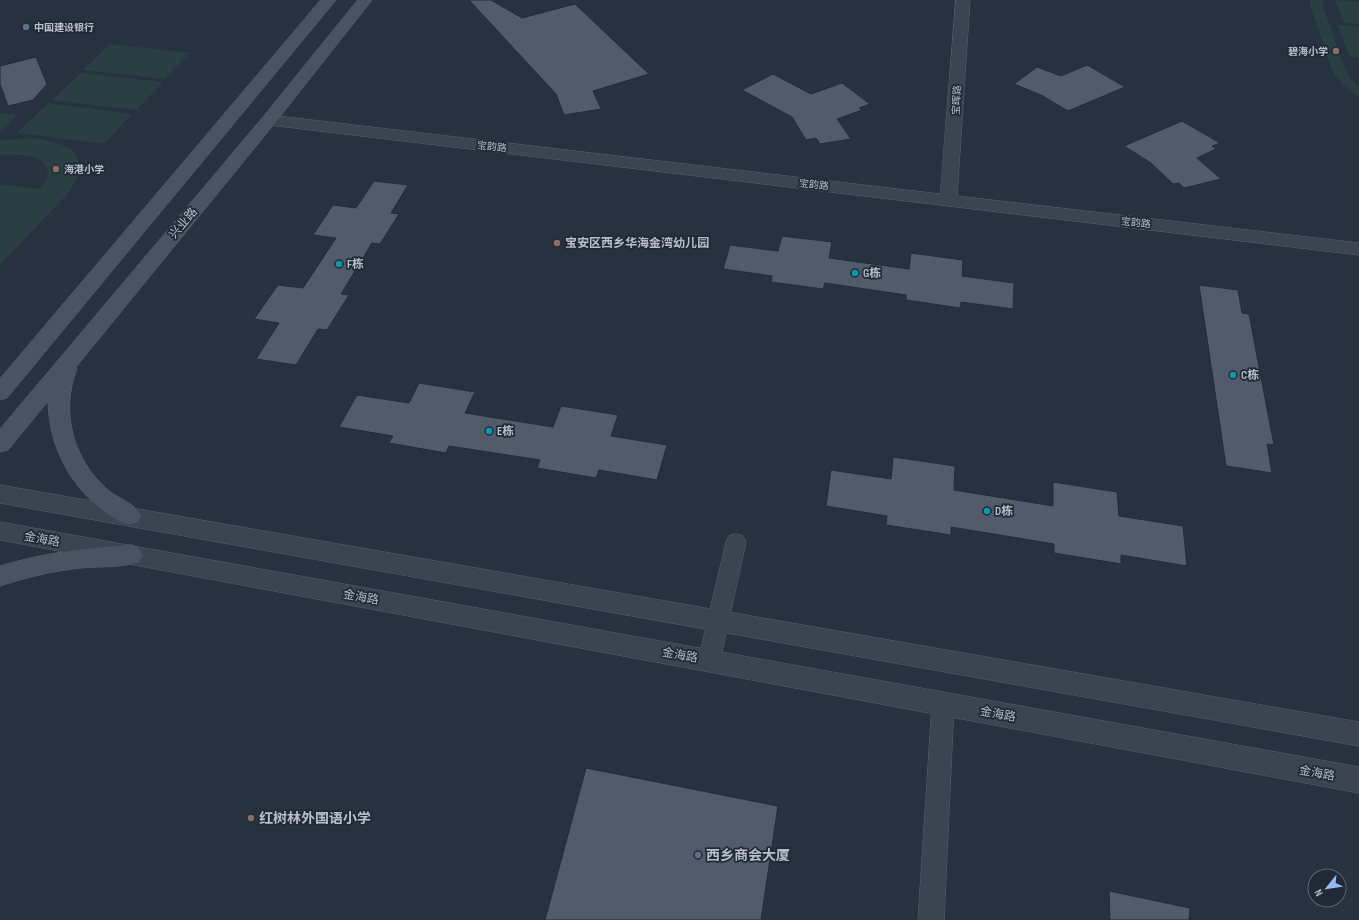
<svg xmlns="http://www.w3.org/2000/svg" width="1359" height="920" viewBox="0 0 1359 920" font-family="'Sofia Sans Condensed','Noto Sans SC',sans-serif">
	<rect width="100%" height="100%" fill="#273240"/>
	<path fill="#293f41" d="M1310,0H1324L1323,3L1324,9L1346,71L1351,79L1359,87V97C1348,89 1339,82 1332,70L1311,8Z
		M1335,0L1359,2V24L1344,23Z
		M1338,25L1359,27V57L1349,56Z
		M110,44L190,53L164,79L83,70Z
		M81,73L163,82L136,110L52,100Z
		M48,103L132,114L104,144L17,133Z
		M0,113L18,115L0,131Z
		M31,138C65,142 96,152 69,192L0,265V184L40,189C65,158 23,151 0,156V140Z"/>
	<path fill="#515b6b" stroke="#222b37" d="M469,0H491L522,18L575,4L649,74L593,91L601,109L564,115L556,94Z
		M36,57L47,84L33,100L8,106L0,84V66Z
		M1087,65L1125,87L1068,111L1043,96L1014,84L1037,67L1061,76Z
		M773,74L811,94L842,83L870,104L859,108L862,110L837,119L851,139L820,144L816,138L806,140L792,117L742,90Z
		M1182,121L1220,143L1212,146L1216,149L1197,158L1221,179L1184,188L1179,183L1173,184L1151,163L1124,146Z
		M374,181L408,185L391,213L399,214L380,244L372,243L341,294L349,295L327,330L318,329L296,365L256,359L279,323L254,319L278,285L303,288L336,238L313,235L333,205L356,208Z
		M782,236L832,242L829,258L909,269L911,253L963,260L962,276L1014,283L1013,309L961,302L960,308L906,300V295L825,283L823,289L771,282L772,276L723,269L730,245L778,251Z
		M1199,285L1238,290L1242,313L1249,314L1274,445L1267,444L1272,473L1226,466Z
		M419,383L475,392L465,413L553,427L561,406L618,415L611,436L667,445L657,480L599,470L596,478L537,468L540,460L449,446L446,453L389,443L393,436L339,427L357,395L409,403Z
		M893,457L955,466L954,490L1053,506V482L1117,492L1119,516L1183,526L1187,566L1121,555V564L1054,553V544L951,527V535L886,525L887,516L826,506L831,470L891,479Z
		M586,768L778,806L761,920H545Z
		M1109,891L1190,908L1189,920H1110Z"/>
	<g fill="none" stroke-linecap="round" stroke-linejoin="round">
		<g stroke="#59626d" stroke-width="1">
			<path id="service" d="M736,534L743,536L746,542L720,661L717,668L709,671L701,668L698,661L726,542L729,536Z
				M943,694L951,697L954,704L944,920H918L932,704L935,697Z"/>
		</g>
		<g stroke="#59626d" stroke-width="1">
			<path id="minor" d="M956,0H970L957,196L1359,243V255L269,125L263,123L261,120L263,117L269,115L940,194Z"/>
		</g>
		<g stroke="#59626d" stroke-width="1">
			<path id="tertiary" d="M0,485L1359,722V746L0,503Z
				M0,522L1359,767V793L0,540Z"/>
		</g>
		<g stroke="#59626d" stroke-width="1">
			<path id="secondary" d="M321,0H336L7,398L0,400V379Z
				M358,0H372L275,123L76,367L77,369C60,411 73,460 108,490C119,499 135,503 141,516L138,522C125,527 121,522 110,515C71,490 49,447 48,401L8,450L0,452V429L263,117Z
				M131,545L139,548L143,555L139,562C121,568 100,566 81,568C53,571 27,577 0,586V566C43,553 86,548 131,545Z"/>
		</g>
		<use href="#service" fill="#3b4450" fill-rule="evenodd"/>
		<use href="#minor" fill="#3b4450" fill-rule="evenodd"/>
		<use href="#tertiary" fill="#3b4450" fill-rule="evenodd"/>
		<use href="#secondary" fill="#4a5363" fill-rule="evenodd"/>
	</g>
	<g fill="#5c6f8a" stroke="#202935" stroke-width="1.5">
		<circle cx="26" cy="27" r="4"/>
		<circle cx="698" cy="855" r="4"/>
	</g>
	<g fill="#8d6e63" stroke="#202935" stroke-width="1.5">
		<circle cx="1336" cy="51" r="4"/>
		<circle cx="56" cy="169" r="4"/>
		<circle cx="557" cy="243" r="4"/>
		<circle cx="251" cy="818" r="4"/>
	</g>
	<g fill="#0f9aa8" stroke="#202935" stroke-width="1.5">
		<circle cx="339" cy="264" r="4"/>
		<circle cx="855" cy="273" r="4"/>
		<circle cx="1233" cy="375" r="4"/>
		<circle cx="489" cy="431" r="4"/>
		<circle cx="987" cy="511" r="4"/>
	</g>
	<g text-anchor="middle" stroke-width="3.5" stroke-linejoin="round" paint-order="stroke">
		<g font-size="10" font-weight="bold" fill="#b8bfca" stroke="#202935" text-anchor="start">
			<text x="34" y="31">中国建设银行</text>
			<text x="1328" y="55" text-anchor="end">碧海小学</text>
			<text x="64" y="173">海港小学</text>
		</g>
		<g font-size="10" fill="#b8bfca" stroke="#202935">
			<text transform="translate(956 100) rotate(-86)" y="4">宝晖路</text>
			<text transform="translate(492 146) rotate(7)" y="4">宝韵路</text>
			<text transform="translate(814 184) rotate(7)" y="4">宝韵路</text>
			<text transform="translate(1136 222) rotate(7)" y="4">宝韵路</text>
		</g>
		<g font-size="12" fill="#b8bfca" stroke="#202935">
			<text transform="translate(183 223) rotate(-50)" y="4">兴业路</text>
			<text transform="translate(42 539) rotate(10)" y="4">金海路</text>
			<text transform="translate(361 597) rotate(10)" y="4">金海路</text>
			<text transform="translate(680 655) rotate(10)" y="4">金海路</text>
			<text transform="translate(998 714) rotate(10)" y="4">金海路</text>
			<text transform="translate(1317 773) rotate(10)" y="4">金海路</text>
		</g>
		<g font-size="12" font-weight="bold" fill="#b8bfca" stroke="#202935" text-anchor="start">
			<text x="565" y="247">宝安区西乡华海金湾幼儿园</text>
			<text x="347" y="268">F栋</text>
			<text x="863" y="277">G栋</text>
			<text x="1241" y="379">C栋</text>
			<text x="497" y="435">E栋</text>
			<text x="995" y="515">D栋</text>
		</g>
		<g font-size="14" font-weight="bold" fill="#b8bfca" stroke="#202935" text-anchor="start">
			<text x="259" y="823">红树林外国语小学</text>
			<text x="706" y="860">西乡商会大厦</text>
		</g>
	</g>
	<g transform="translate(1327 888) rotate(240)"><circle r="19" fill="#202935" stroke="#5d6571"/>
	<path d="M0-3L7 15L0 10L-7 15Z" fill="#94baf3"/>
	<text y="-6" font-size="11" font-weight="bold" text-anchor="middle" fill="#b8bfca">N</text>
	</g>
</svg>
